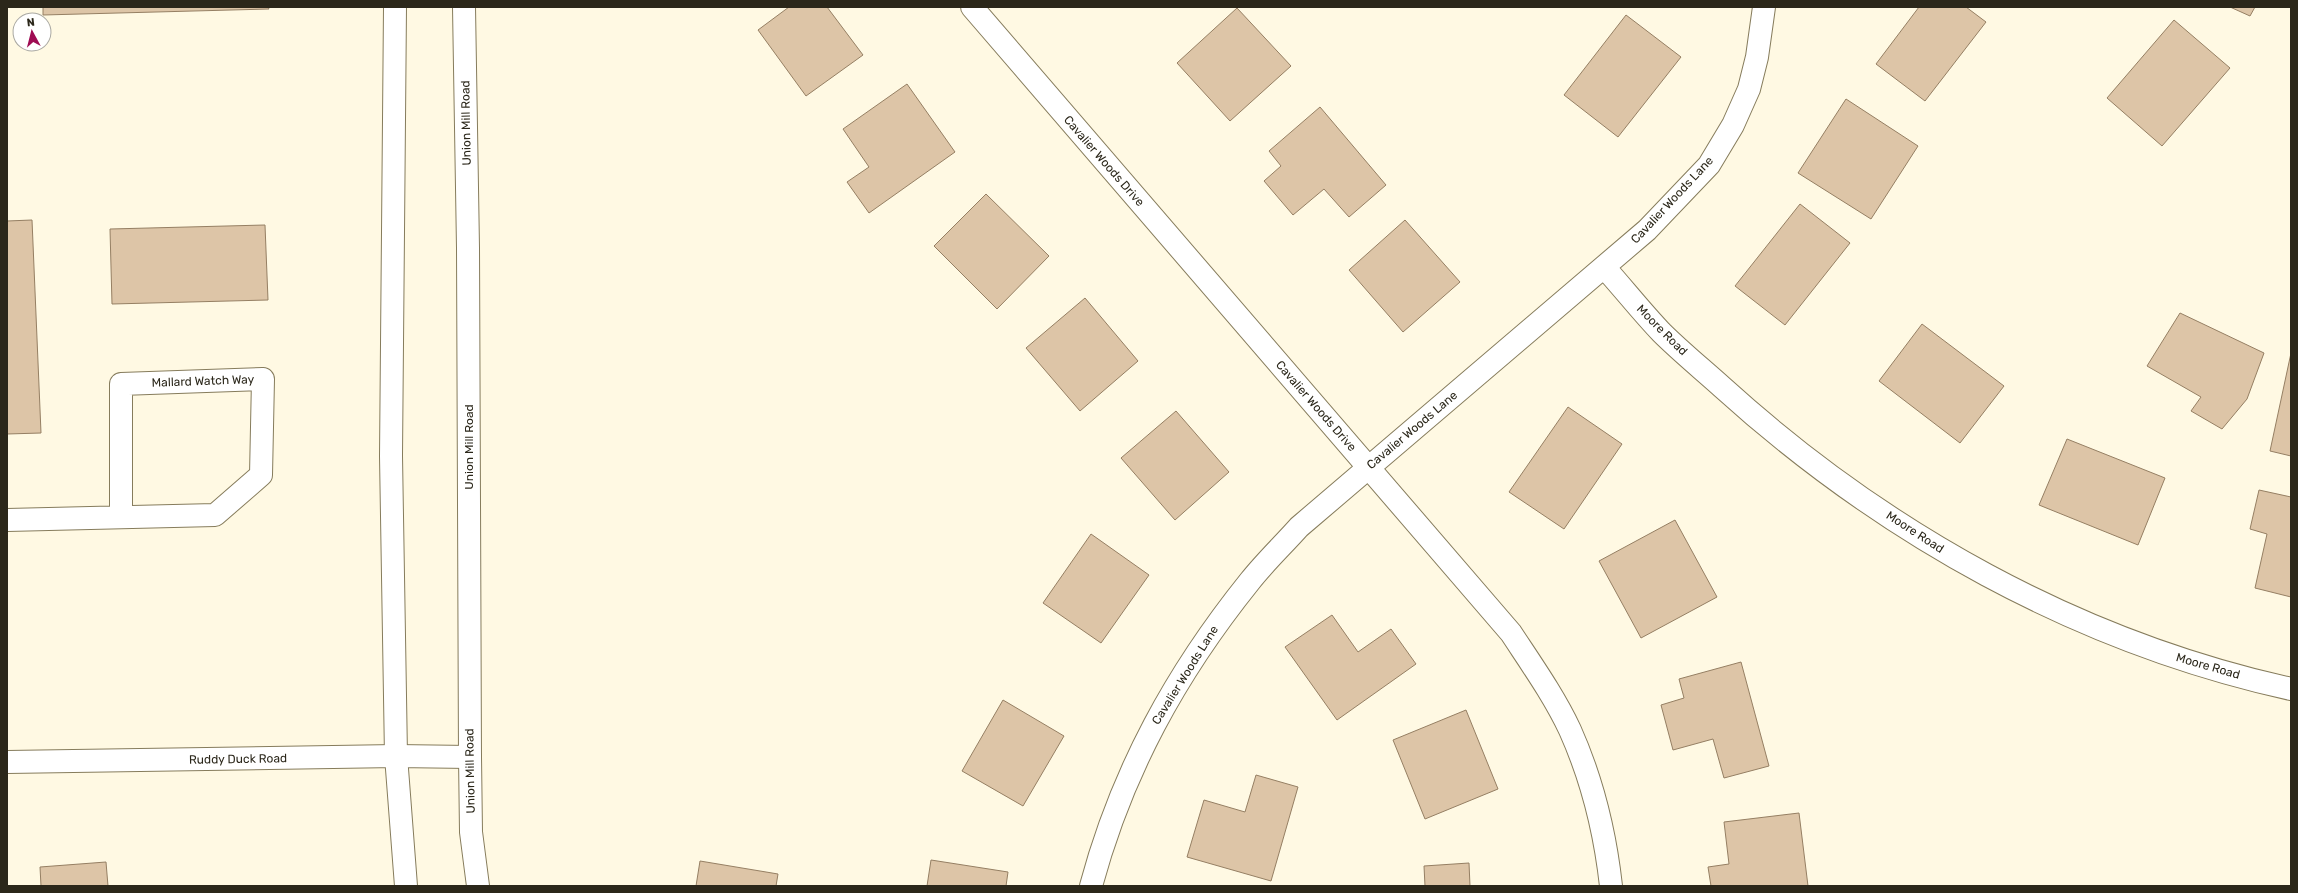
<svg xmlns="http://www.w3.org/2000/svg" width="2298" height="893" viewBox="0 0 2298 893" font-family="Rubik,sans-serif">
	<rect width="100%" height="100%" fill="#fff9e3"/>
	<path fill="#ddc5a7" stroke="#957f63" d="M43,7H268L269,9L43,15Z
		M789,7H827L863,55L806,96L758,30Z
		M1919,7H1966L1986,22L1925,101L1876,64Z
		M2230,7H2255L2250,16Z
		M1237,8L1291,66L1230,121L1177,63Z
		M1626,15L1681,57L1618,137L1564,95Z
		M2174,20L2230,68L2162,146L2107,98Z
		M907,84L955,152L869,213L847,182L869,167L843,129Z
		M1846,99L1918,146L1871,219L1798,173Z
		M1320,107L1386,185L1349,217L1324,189L1293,215L1264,181L1281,166L1269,151Z
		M986,194L1049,256L997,309L934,246Z
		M1800,204L1850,243L1785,325L1735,286Z
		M32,220L41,433L7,434V221Z
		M1405,220L1460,282L1403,332L1349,270Z
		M265,225L268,300L112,304L110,229Z
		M1085,298L1138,361L1080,411L1026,348Z
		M2180,313L2264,353L2247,399L2222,429L2191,411L2201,397L2147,366Z
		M1922,324L2004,386L1960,443L1879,381Z
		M2291,353V456L2270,451Z
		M1568,407L1622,444L1564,529L1509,492Z
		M1176,411L1229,472L1175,520L1121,458Z
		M2067,439L2165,478L2138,545L2039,505Z
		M2259,490L2291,497V597L2255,588L2267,534L2250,529Z
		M1675,520L1717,597L1641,638L1599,561Z
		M1091,534L1149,575L1101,643L1043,603Z
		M1332,615L1358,652L1391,629L1416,664L1337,720L1285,647Z
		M1741,662L1769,766L1724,778L1713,739L1673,750L1661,705L1684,698L1679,679Z
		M1003,700L1064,736L1023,806L962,771Z
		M1466,710L1498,789L1425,819L1393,740Z
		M1256,775L1298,787L1271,881L1187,857L1204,800L1245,812Z
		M1799,813L1808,886H1711L1708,867L1729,864L1724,822Z
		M931,860L1008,872L1006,886H927Z
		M700,861L778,874L776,886H696Z
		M106,862L108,886H41L40,867Z
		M1469,863L1470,886H1425L1424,866Z"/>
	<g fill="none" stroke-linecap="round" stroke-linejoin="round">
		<g stroke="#867c5c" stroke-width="24">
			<path id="minor" d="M972,7L1511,633C1532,665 1554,696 1570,730C1592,779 1605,832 1611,886
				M1604,267C1623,288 1641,311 1661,332C1680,351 1702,369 1722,387C1883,533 2078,642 2291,689
				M7,520L215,515L261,475L263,379L121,384V517
				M7,762L396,756L470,757
				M1091,886C1122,771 1176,673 1250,581C1265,562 1283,545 1299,527L1647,230L1709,165L1733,125L1749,89L1757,57L1764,7"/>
		</g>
		<g stroke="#867c5c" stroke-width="24">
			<path id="tertiary" d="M395,7L391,456L396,756L406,886
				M464,7L468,248L470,757L471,832L478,886"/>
		</g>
		<use href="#minor" stroke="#fff" stroke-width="22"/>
		<use href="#tertiary" stroke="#fff" stroke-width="22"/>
	</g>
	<g text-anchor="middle" stroke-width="3" stroke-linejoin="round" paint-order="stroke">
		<g font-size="12" fill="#2b271a" stroke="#fff">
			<text transform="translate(466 123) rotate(-91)" y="4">Union Mill Road</text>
			<text transform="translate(1104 161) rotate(49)" y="4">Cavalier Woods Drive</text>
			<text transform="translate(1672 200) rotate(-47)" y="4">Cavalier Woods Lane</text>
			<text transform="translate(1662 330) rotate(45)" y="4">Moore Road</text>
			<text transform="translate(203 381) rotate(-2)" y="4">Mallard Watch Way</text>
			<text transform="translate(1316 406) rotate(49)" y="4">Cavalier Woods Drive</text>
			<text transform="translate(1412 430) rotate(-40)" y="4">Cavalier Woods Lane</text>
			<text transform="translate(469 447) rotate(-90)" y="4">Union Mill Road</text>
			<text transform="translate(1915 532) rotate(33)" y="4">Moore Road</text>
			<text transform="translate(2208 666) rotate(16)" y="4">Moore Road</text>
			<text transform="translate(1185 675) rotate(-58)" y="4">Cavalier Woods Lane</text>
			<text transform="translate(238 759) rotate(-1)" y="4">Ruddy Duck Road</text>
			<text transform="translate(470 771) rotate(-91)" y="4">Union Mill Road</text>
		</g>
	</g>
	<rect width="2298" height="893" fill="none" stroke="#2b271a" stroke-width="16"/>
	<g transform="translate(32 32) rotate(353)"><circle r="19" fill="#ffffff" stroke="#aaa9a3"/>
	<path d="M0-3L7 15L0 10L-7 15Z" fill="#9f0c53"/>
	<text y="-6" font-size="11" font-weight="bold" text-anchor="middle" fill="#2b271a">N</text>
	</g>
</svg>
